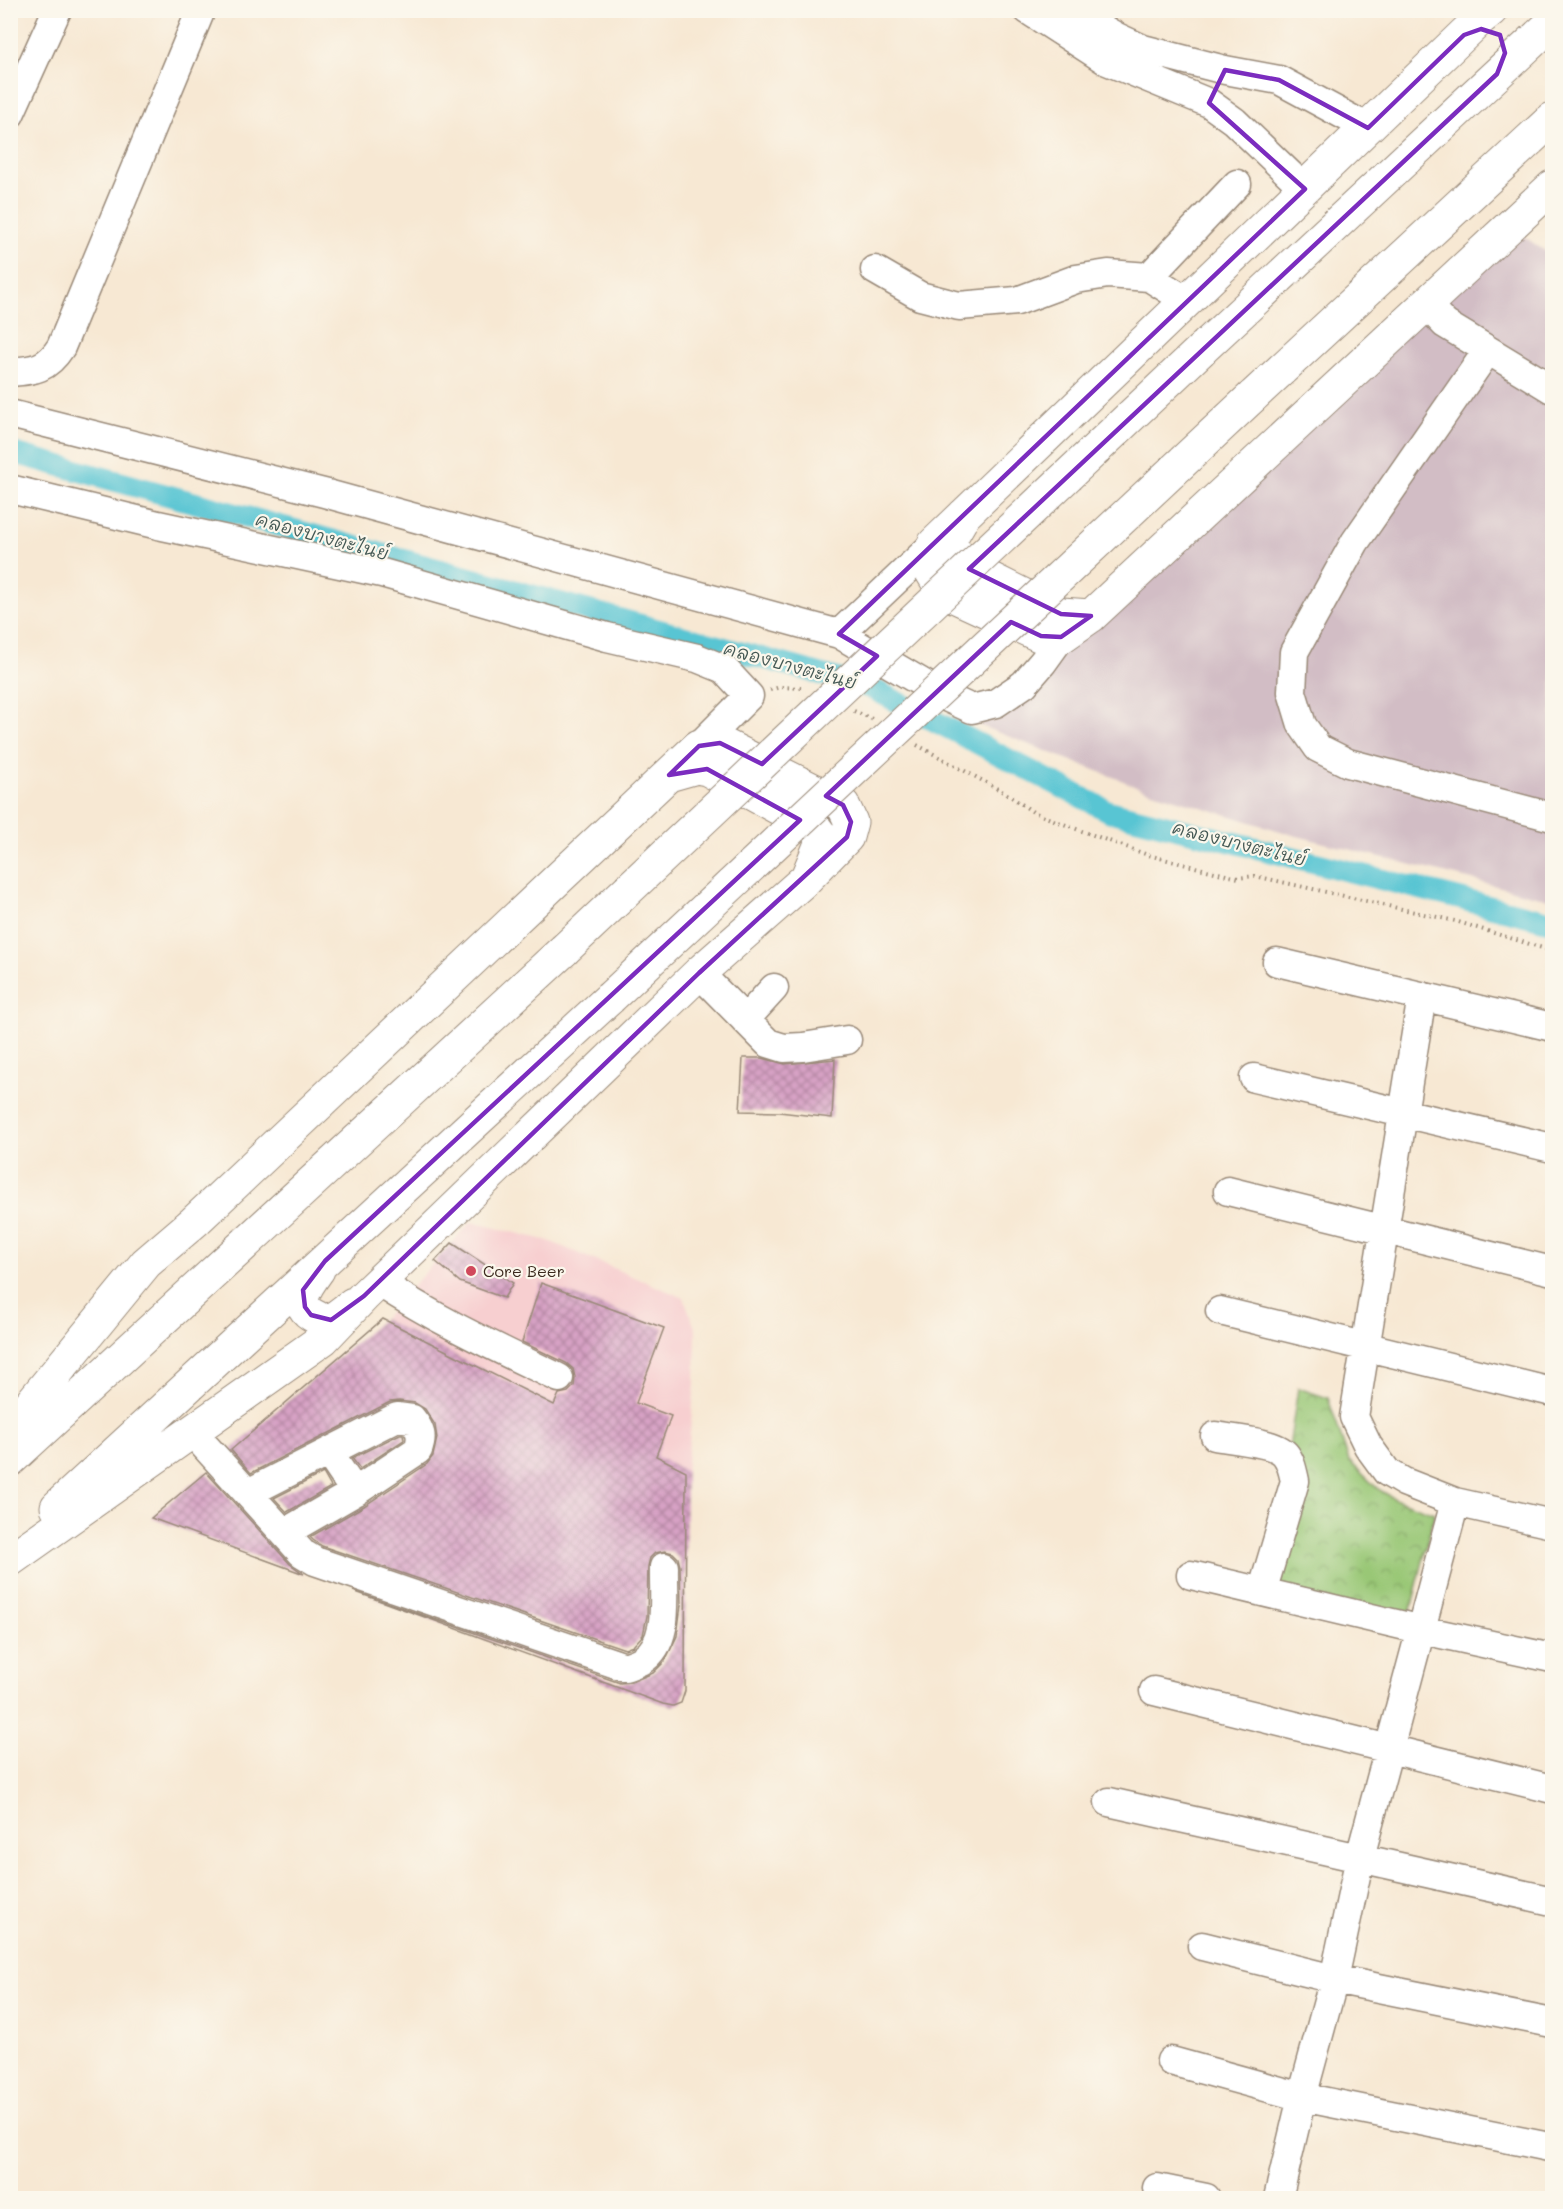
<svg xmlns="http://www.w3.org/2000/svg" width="1563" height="2209" viewBox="0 0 1563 2209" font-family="Mali,'Playpen Sans Thai',sans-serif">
	<defs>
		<pattern id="park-crowns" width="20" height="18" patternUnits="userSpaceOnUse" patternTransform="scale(1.5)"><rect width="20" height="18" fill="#99c776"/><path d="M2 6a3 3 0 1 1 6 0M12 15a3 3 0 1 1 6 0" fill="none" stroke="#7ea260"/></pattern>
		<pattern id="building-cross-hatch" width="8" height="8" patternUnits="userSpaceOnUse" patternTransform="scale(1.5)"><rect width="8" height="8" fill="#d7a2c5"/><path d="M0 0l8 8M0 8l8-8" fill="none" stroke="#b0849f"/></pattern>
	</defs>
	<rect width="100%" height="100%" fill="#fbf7ec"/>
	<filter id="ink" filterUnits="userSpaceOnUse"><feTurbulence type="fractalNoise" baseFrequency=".0167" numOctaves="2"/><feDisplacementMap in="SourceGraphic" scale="12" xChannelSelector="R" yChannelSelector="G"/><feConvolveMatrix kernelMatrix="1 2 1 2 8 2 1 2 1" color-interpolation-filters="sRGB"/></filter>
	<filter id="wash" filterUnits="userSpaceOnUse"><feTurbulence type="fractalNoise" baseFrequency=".008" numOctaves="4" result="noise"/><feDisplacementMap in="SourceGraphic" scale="24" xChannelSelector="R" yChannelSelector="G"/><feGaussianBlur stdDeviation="1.35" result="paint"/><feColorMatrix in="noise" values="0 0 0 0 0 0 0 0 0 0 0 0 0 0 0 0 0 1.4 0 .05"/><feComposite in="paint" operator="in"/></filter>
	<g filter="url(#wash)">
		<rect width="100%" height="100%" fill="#f7e8d3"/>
		<path fill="#f7cfd0" d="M471,1222L549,1241L684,1298L696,1331L695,1384L686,1471L383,1319Z"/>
		<path fill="#d2bdc5" d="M1510,227L1552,256V900L1293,835L1149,791L979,725L1061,637Z"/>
		<path fill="url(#park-crowns)" stroke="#6a784a" stroke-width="1.5" d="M1298,1388L1328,1398L1349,1461L1378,1489L1395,1499L1435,1513L1408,1621L1268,1585Z"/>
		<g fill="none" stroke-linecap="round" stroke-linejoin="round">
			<path stroke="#59c5d3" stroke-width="22" d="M10,452L871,688L1108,811L1552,922"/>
		</g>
		<g id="blocks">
			<path fill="url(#building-cross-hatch)" d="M743,1058H762L785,1064L835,1059L832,1118L779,1112L740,1111Z
				M452,1243L513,1283L504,1298L460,1282L435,1261Z
				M541,1283L664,1328L636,1403L671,1416L656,1456L686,1471L685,1691L681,1703L673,1706L663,1704L353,1591L620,1683L631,1682L653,1673L665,1661L677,1636L681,1605L680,1566L678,1558L673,1553L665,1551L655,1553L650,1558L648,1566L647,1616L643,1635L633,1646L625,1649L322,1546L313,1540L310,1537L364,1506L427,1464L433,1456L437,1438L435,1425L425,1409L415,1403L399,1401L390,1402L251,1473L231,1450L383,1319L554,1405L559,1394L568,1392L574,1386L575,1377L573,1369L566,1363L522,1342Z
				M400,1434H403L404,1440L360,1469L352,1458Z
				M206,1472L290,1564L304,1574L151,1518Z
				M323,1473L331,1487L287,1512L274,1498Z"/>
		</g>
	</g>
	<g filter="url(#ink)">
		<use href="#blocks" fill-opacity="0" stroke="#998978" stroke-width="1.5"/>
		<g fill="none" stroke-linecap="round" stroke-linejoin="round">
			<g stroke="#998978" stroke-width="31">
				<path id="minor" d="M1028,10L1107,61L1209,103L1234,121L1305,189
					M1069,10L1117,37L1143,49L1225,70L1279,80L1368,128
					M10,114L57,10
					M875,270L920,296L959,306L1017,301L1076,279L1108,274L1149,277L1187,301
					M1149,277L1237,184
					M1426,304L1445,324L1552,389
					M1488,350L1355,542L1294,652L1292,692L1302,725L1318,748L1348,763L1552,817
					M10,372C35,370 47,369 61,347L201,10
					M10,414L324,493L839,634L948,698L972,709L996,703L1024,684L1043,662L1061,637
					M10,489L158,525L382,573L607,637L697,658L724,669L749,696L699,746
					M839,634L934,544
					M1277,962L1552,1027
					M699,973L768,1043L784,1048L803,1047L847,1040
					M1422,996L1354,1417L1368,1446L1387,1472L1404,1482L1455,1502L1552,1524
					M745,1020L774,988
					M1254,1078L1552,1148
					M1228,1191L1552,1271
					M379,1282C436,1320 497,1348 559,1378
					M1220,1311L1552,1392
					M192,1432L302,1553L315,1561L625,1667C630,1665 637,1663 642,1660C671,1642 663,1596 664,1567
					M1215,1436C1231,1439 1275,1442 1285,1454C1291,1461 1293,1472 1295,1481L1262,1592
					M328,1452L355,1492
					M248,1493L397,1417L412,1419C421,1430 423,1437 418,1450L355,1492L284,1533
					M1191,1575L1422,1630L1552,1658
					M1154,1691L1552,1789
					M1109,1802L1552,1901
					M1202,1946L1334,1979L1552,2023
					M1171,2061L1302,2097L1549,2147
					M1157,2188L1206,2198
					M1278,2198L1302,2097L1334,1979L1360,1857L1455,1502"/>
			</g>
			<g stroke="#998978" stroke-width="35">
				<path id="major" d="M1491,10L1481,18L934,544L928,560L930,569L936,579L954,596L1041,636L1061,637L1091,616L1552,187
					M1201,350L1552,23
					M1252,397L1552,119
					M964,515L950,539L953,551L981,574L1061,614L1091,616
					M669,775L697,767L707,769L815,828L821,836L820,846L808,875
					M318,1270C308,1284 290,1305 316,1317C320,1320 323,1322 329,1320C337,1318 346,1309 353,1304
					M10,1429L146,1263L194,1222L699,746L720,743L843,805L851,822L847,837L807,878L699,973L364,1296L323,1339L10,1560
					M10,1460L564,950
					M57,1507L610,998"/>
			</g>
			<path stroke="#998978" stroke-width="4" stroke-dasharray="1.5 4.5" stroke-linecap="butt" d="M770,690L780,687L803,688
				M854,711L872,719
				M917,745L1007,794L1033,812L1079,830L1148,855L1238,878L1255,876L1455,921L1552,951"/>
			<use href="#minor" stroke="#fff" stroke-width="28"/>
			<use href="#major" stroke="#fff" stroke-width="33"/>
			<g stroke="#998978" stroke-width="35" stroke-linecap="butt">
				<path id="major-bridge" d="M564,950L1201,350
					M610,998L1252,397"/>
			</g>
			<use href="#major-bridge" stroke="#fff" stroke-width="33"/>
		</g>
	</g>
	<path fill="none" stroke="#7b2cbf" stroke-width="4.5" stroke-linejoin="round" d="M1481,29L1500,35L1505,53L1497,74L969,569L1061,614L1091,616L1061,637L1041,636L1011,622L826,796L843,805L851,822L847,837L699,973L364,1296L331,1320L311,1315L305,1307L303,1290L325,1261L800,820L707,769L669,775L699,746L720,743L762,764L877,656L839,634L1305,189L1209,103L1225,70L1279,80L1368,128L1464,35Z"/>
	<circle fill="#d1495b" stroke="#fbf7ec" stroke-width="2" cx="471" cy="1271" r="6"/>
	<g text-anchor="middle" stroke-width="4.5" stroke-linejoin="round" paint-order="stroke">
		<g font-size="16" fill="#3b2a1e" stroke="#fbf7ec" text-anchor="start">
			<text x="483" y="1277">Core Beer</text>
		</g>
		<g font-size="18" font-style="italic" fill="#445854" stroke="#fbf7ec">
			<text transform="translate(322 537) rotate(15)" y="6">คลองบางตะไนย์</text>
			<text transform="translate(790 666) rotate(15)" y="6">คลองบางตะไนย์</text>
			<text transform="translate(1239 844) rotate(14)" y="6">คลองบางตะไนย์</text>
		</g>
	</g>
	<rect width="1563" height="2209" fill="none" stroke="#fbf7ec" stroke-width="36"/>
</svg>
